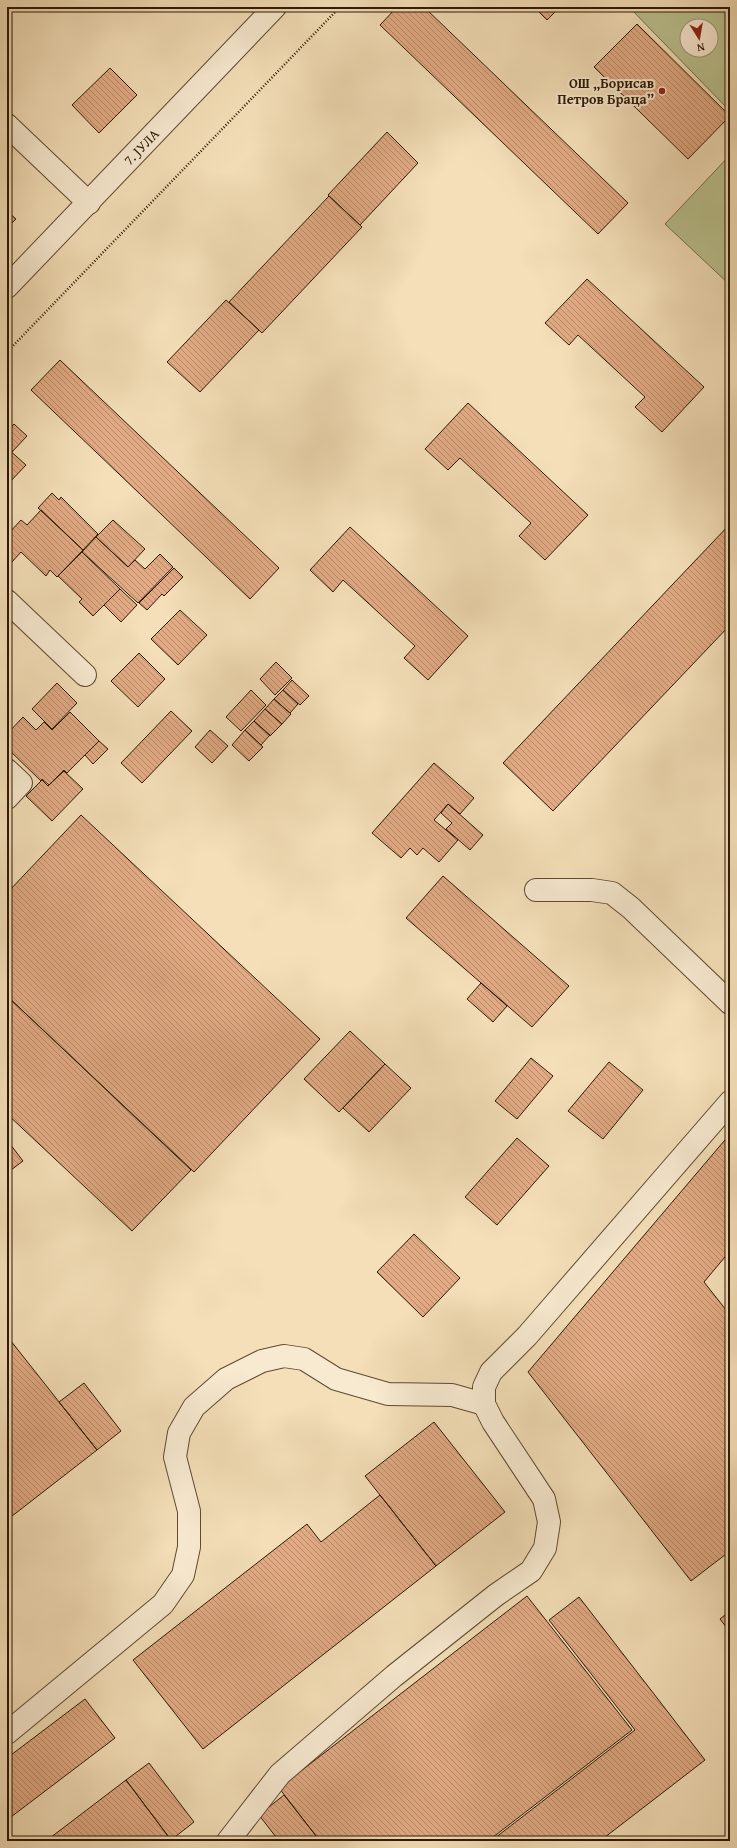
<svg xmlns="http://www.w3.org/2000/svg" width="737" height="1848" viewBox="0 0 737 1848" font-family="'Gentium Book Plus',serif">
	<defs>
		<pattern id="building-back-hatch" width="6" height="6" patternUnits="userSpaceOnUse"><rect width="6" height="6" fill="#e2ab85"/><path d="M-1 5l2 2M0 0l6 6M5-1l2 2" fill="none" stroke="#b88a6b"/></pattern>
	</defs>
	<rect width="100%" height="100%" fill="#f4dfb8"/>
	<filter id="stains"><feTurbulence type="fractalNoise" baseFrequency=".005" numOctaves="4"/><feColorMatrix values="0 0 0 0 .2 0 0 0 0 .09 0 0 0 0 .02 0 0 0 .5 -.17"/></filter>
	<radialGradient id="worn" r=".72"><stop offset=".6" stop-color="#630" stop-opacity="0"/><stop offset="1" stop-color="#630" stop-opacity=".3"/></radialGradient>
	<path fill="#bac28f" stroke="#746e4a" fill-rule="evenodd" d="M629,7H730V104L726,107ZM687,26H711V50H687Z
		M730,155V285L665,224Z"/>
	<path fill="url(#building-back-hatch)" stroke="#2d1904" d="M397,7H424L628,203L598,234L380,25Z
		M534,7H560L547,20Z
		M637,24L730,116L688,159L594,67Z
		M110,68L137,95L99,133L72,105Z
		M387,132L418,163L360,225L328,195Z
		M329,196L362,227L262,333L229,302Z
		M7,211L16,219L7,228Z
		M587,279L704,387L662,432L635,407L645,397L578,335L569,345L545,323Z
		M226,300L259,330L200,392L167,362Z
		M60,360L279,568L250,599L31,390Z
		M468,403L588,515L545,560L519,536L531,523L460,458L448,470L425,449Z
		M14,424L27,436L12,452L7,448V432Z
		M7,448L26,465L7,485Z
		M52,493L59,500L61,497L98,534L83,550L38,508Z
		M41,510L83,550L57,577L50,570L46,576L21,552L11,563L7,559V535L21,520L27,525Z
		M113,520L145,549L128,567L96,537Z
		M730,524V625L553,811L503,763Z
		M350,527L468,636L428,680L404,658L415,646L343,580L333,592L310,570Z
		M96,537L128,567L135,560L145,569L160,554L173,567L138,603L82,552Z
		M82,552L120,589L93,616L79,602L82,599L58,576Z
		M174,568L183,577L164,596L162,594L147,610L139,603Z
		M120,589L137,605L121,622L104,605Z
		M180,610L207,635L178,665L151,639Z
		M139,653L165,679L138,707L111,681Z
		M276,662L292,678L275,695L260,679Z
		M292,680L309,696L300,705L283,690Z
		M57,683L77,703L52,729L32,709Z
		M251,690L266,705L241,731L226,717Z
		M283,690L298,704L290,713L274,699Z
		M274,699L291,714L282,724L265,709Z
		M265,709L282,724L270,736L254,721Z
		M171,711L192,731L142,783L121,763Z
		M70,712L99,741L67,773L64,770L49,785L42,779L41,781L7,748V734L23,717L36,730L44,722L52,730Z
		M254,721L270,735L261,745L245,730Z
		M210,730L228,746L212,763L195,747Z
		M245,730L263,747L249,761L232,745Z
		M99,741L108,749L93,764L85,755Z
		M434,763L474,798L460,814L448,804L434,820L458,840L439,862L423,848L417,855L410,848L401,858L372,833Z
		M64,771L83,789L52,821L26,796L42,780L48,786Z
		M448,804L483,835L470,850L446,829L452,823L441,813Z
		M81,815L320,1039L194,1172L7,996V893Z
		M443,876L569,986L532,1027L406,918Z
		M481,983L507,1006L493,1022L467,999Z
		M7,996L191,1170L132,1231L7,1114Z
		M350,1031L385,1064L339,1112L304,1079Z
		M531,1058L553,1076L517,1119L495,1101Z
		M609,1062L643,1090L603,1139L568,1111Z
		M385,1064L411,1088L369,1132L343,1108Z
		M730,1134V1251L704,1282L730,1315V1551L691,1581L528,1372Z
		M517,1138L549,1166L497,1225L465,1197Z
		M7,1140L23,1161L7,1173Z
		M414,1234L460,1278L423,1317L377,1272Z
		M7,1336L97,1450L7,1520Z
		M84,1383L121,1431L97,1450L59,1402Z
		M434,1422L505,1512L436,1566L365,1476Z
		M380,1495L436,1566L203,1749L133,1660L307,1524L321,1542Z
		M527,1596L632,1730L488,1841H320L279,1788Z
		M579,1597L705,1760L600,1841H491L635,1730L549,1620Z
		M730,1611V1632L720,1619Z
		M85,1699L115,1738L7,1820V1758Z
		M149,1763L194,1822L171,1840L126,1780Z
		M126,1780L171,1840L170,1841H46Z
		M284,1795L320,1841H279L259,1815Z"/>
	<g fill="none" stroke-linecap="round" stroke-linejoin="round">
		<g stroke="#5f4a31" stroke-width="24">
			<g id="minor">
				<path d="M7,125L89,203"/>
				<path id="s1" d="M7,287L275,7"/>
				<path d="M7,601L85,675"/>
				<path d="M7,770L21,783L7,798"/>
				<path d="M536,890H592L612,893L631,908L730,1003"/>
				<path d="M7,1733L163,1604L183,1575L189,1547V1511L175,1457L179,1433L194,1407L226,1379L262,1361L284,1356L304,1359L336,1379L388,1394L452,1395L484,1404"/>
				<path d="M228,1841L280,1774L394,1676L496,1595L531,1571L545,1548L549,1522L544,1499L493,1422L484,1404V1387L491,1372L527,1336L730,1102"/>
			</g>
		</g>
		<path stroke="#2d1904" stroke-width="2.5" stroke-dasharray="1 2" stroke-linecap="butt" d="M7,352L340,7"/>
		<use href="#minor" stroke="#f8ead1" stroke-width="22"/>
	</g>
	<circle fill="#8f2418" stroke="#f8ead1" stroke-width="1.5" cx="662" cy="91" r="4"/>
	<g text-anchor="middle" stroke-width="4" stroke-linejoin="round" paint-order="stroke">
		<g font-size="14" font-weight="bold" fill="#2d1904" stroke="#f8ead1" text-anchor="end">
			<text x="654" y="88">ОШ „Борисав<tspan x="654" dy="16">Петров Браца”</tspan></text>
		</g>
		<g font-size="14" fill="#2d1904" stroke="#f8ead1">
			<text dy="5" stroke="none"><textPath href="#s1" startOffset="194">7. ЈУЛА</textPath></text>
		</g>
	</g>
	<rect width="737" height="1848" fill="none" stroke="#f4dfb8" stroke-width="24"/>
	<rect x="8" y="8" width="721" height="1832" fill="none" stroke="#2d1904" stroke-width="2"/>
	<rect x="12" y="12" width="713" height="1824" fill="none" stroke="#2d1904"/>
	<g transform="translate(699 38) rotate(169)"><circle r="19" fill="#f8ead1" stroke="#a7967f"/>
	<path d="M0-3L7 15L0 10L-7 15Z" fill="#8f2418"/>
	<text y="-6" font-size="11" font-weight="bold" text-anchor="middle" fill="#2d1904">N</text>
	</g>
	<rect width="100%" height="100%" filter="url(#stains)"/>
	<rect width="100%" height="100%" fill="url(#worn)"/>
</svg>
